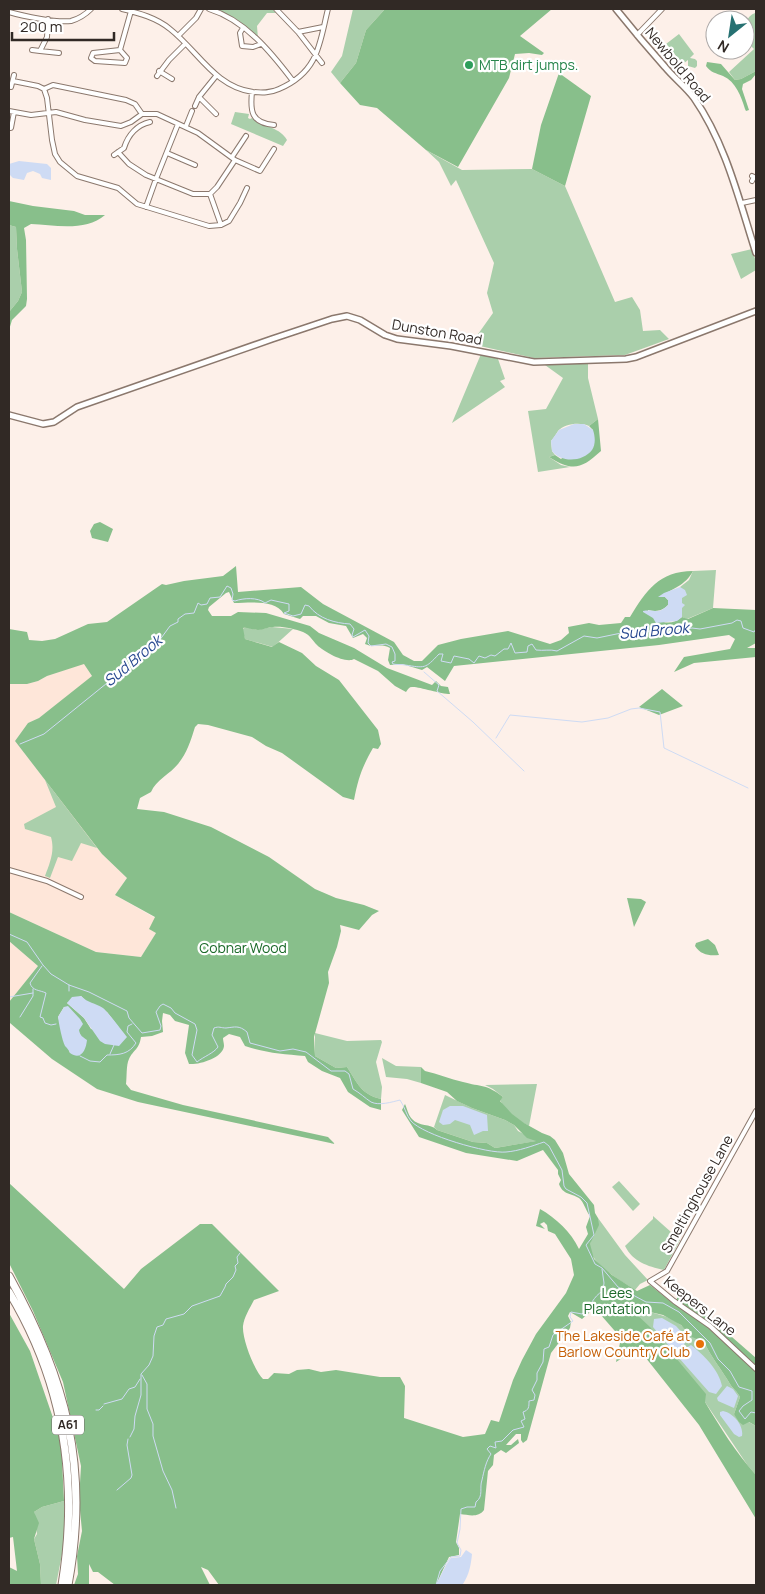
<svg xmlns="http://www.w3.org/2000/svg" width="765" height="1594" viewBox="0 0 765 1594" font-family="Manrope,sans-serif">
	<rect width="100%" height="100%" fill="#fdf0e9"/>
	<path fill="#fee6d9" d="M85,663L92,677L39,718L28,723L15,741L102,854L127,878L115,895L155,918L156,933L141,957L96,952L9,912V684H27L38,681L47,676Z
		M9,941L38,966L9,1002Z"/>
	<path fill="#aacfab" d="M213,9H272L276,13H267L257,26L258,39L252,34L253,32H251L230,16Z
		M353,9H385L366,30L356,63L340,83L331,72L342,56Z
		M755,13L756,14V71L741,79L735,80L729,72L754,49L745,40C745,30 743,18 755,13Z
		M679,34L694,54L690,58L695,59L697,61V66L695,68L688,66V60L683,64L666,44Z
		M235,112L249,114L248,118L250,119L252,118C263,127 280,127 287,140L283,146L231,124Z
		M426,150L462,170L532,169L565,186L615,302L632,297L640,310L643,331L660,330L669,339L625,355L534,358L471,344L493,313L487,293L494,263L456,180L451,186L439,162Z
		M9,225L16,227L17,249L22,292L18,301L9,312Z
		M752,249L756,262V270L741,279L731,254Z
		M481,354L498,359L505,379L500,381L505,387L452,423Z
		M588,363V378L598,419L589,426C581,422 565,423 558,431C556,434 554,438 551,441L552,451L555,455L549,457L561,465L570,467L538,472L528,411L546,409L563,378L545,365Z
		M716,570L713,608L687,619L682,617V598L680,587L689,580L693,571Z
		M247,627L256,630L272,627L293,629L273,647L245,639L242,629Z
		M45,780L97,848L81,843L72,861L58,857L50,878L45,876C50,863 55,851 51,837L25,829L24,824L56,807Z
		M315,1033L347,1041L381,1040L382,1042L376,1062L382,1087L381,1099C361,1094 358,1084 347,1067L336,1068L315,1056Z
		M382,1058L396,1066L421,1067V1083L407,1079L386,1077Z
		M537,1084L529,1126C518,1121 505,1111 500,1100L503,1097L493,1089L485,1085Z
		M445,1095L472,1108L505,1120L514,1125L518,1131L537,1141L495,1148L487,1143L473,1142L437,1130L434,1127Z
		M619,1181L640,1204L633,1211L612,1187Z
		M653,1216L680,1240L664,1270C647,1266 633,1262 625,1246L653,1219Z
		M598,1218L625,1255L648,1280L640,1284L635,1290C622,1281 587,1263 590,1244C592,1234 599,1231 598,1218Z
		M637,1309C652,1313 670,1315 682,1326C692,1334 692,1337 704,1342C711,1357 722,1370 730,1384C733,1389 737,1391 740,1397L734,1414L756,1426V1475L748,1466L705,1402L633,1312Z
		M64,1501V1544L56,1585H41L40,1564L34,1539L37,1534L34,1512L42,1507Z"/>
	<path fill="#88bf8b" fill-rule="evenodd" d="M385,9H552L520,36L544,53L542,55L529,53L515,54L509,78L458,167L426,150L377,108L360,105L340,83L356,63L366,30Z
		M707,62L721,64L735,80L741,79L756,71V74L751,80L743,84L742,89L749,110L746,111L745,109C741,96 736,82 723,76C716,73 711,73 706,66Z
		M559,73L591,96L565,186L532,169L541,125Z
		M9,201L33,206L74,211L85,215H105C86,232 54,225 31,224L24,228L26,240L27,299L26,306L12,320L9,330V312L18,301L22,292L17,249L16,227L9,225Z
		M598,419L601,451C581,469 573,472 549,457L555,455L561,459L593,430L589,426Z
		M100,522L113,529L108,542L92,538L90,531L94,524Z
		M236,566L238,592L301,587L323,604L394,642L403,655L414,661H422L438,645L461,639L508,631L550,644L561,640L569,633L568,627L589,623L599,625L621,623L625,617H630C646,591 659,571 693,571C685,586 673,588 660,597H665L668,600V605C662,611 657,612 648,610V614C660,622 670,627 682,617L688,619L713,608L756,610V643L747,648H756V657L694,663L674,672L684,657L730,649L735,639L729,635L659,645L454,666L445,681L427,667L422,670L402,664L390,665L388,660L390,648C382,643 373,648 365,644L367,638L363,634L353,638L346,626L329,623L316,616H303L300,619L284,614C275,599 250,603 234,603L229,592L226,593L209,607L208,610L212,616H231L238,612L266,613L310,626L319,633L354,648L387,668L432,685L436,681L441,686L448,687L450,694C441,694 417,686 412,687C409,687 408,689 406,692L395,686L378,671L354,659C346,664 324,652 317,645C312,640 310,635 303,632C295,629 282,626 273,627C268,627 263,630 258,630C252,630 248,627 243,628L245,639L272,647L279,642L302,653L316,666L339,680L378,730L381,744L378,749L373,748C362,767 358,779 354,800L343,797L282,753L266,746L252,737L208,725L198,724L195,727C191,740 187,753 178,764C170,774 156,780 151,792L140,798L137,809L164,812L211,827L269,857L315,889L336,898L364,905L379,911L372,915L359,930L340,925L341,931L337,947L328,972L329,983L314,1037L315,1056L336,1068L347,1067C358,1084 361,1094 381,1099V1110L370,1107L348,1092L340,1078L322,1071L308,1062L305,1056C283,1054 266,1053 245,1046L240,1037L229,1034L223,1038C223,1041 224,1043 224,1046C223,1058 199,1065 189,1064L185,1053L189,1025L175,1021L170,1015L163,1013L162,1021L163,1032L152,1036L141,1037C139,1050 134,1049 129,1059C126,1065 127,1077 126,1084L131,1090L183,1105L328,1137L335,1144L138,1102L97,1089L52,1059L10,1023L9,1024V1002L38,966L9,941V912L96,952L141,957L156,933L149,929L155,917L115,895L127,878L102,854L15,741L28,723L39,718L92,676L84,664L47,676L38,681L27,684H9V629L27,632L29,640L42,641L55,639L88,624L107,622L162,584L166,585L184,581L223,576ZM81,996L86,1001L107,1012L126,1037L91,1029L84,1018L67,1003ZM64,1007L81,1036L70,1053L58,1017Z
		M662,689L683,706L659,715L639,707Z
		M627,898L641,899L646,902L634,927Z
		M708,939L715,945L719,955C709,956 701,955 695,946L696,943Z
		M421,1067L425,1071C438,1074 450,1079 463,1082C481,1087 487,1084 503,1097L500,1101L512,1114L524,1123L542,1133L550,1136L555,1140L563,1153L569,1174L594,1205L595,1213L598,1218L599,1225L590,1244L594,1259L612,1275L637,1291L650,1285L675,1305L678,1295L701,1310L756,1358V1426L749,1422L743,1425L739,1422L734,1414L740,1397C737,1391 733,1389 730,1384C722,1370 711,1357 704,1342L692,1337L681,1325L663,1315L637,1309L634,1312L650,1327L706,1394L705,1402C720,1427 736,1453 756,1475V1519L699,1425L638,1348L616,1362L621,1338L593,1306L589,1313L582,1319L570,1312L568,1316L571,1322L570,1328L551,1353L527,1440L523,1443L521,1440V1434H516L506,1445H511L518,1439L519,1443L506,1453L501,1450L494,1455L493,1465L488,1471L484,1510C478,1518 469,1515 460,1514L456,1542L459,1548V1555L449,1557L436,1585H219L208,1570L201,1567L210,1585H115L98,1572H93L89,1564V1585H74L78,1574L77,1556L82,1531L79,1500L81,1466L63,1382L33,1311L9,1263V1183L124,1289L141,1269L200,1224H212L279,1291L254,1300C250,1308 244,1317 243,1326C242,1339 254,1370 263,1379H268L274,1373L289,1374L297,1370L309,1369L321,1372L336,1370L380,1377H400L405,1386L404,1418L463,1437L485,1434L491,1420L499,1422L513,1380L522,1360L536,1334L566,1293L574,1275L571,1259L555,1234L548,1231L547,1225L544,1222L540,1224L545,1229L536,1226L540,1209C556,1218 571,1232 579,1249L588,1234L586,1227L590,1216C586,1211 584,1202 579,1198C571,1193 563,1195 559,1184L561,1180L558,1174V1170L543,1150L517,1161L466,1153L419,1137L402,1110L405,1104C407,1108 408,1115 412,1119C419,1127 430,1123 437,1130L473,1142L487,1143L495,1148L536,1141L527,1138L514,1125L505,1120L472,1108L457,1101L447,1092L421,1083Z
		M9,1313L30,1351L61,1441L64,1501L42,1507L34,1512L39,1523L34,1539L40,1564L41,1585H9V1567L17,1571L13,1537L9,1538Z"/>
	<path fill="#cedbf4" d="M19,161L47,164L51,168V180L42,178L40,174L33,171L27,173L24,180L13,178L10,175L9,164Z
		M574,424H584L593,430C595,436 596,444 592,450C583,462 561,463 552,451L551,441L559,430Z
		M680,587L685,590L687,595L682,598V603L685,605L682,608V617L677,621L656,623L653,618L643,612V611C655,609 658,615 668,605V600L665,597H658L664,593Z
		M81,996C88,1003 95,1003 103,1008C108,1012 122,1031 127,1037L119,1046L105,1044L100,1041L84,1018L67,1003L72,997Z
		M68,1006L80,1019L83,1024L79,1030C80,1036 83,1037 87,1040C86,1050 81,1061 70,1053C69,1050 67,1048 65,1046C62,1040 59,1024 58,1017L64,1007Z
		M450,1106H463L487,1115L488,1131H483L474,1135L470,1125L455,1120L450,1124L443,1125L439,1122L443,1110Z
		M662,1318L676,1326L686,1337L684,1346L674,1352L653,1327L654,1319Z
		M691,1345C704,1355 719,1370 722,1386L716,1394L709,1392L679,1358L681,1351Z
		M727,1386L733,1389L738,1396L734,1408L718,1401L717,1398Z
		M723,1411C733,1413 744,1425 742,1436L739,1437L734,1434L720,1415V1412Z
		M466,1550L472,1554C471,1565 469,1575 463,1584L436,1585L446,1565L451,1558L461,1557Z"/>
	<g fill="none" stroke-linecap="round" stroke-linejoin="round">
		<path stroke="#cedbf4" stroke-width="1" d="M424,672L439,685L437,691L473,722L524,771
			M496,738L510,715L582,722L608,718L631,709L639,708L660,712L664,748L748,788
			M20,744L44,734L159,641L170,626L178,622V619L185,614L194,613L198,603L201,605L207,604L210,598L220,597L227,586L231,588L233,594L232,600L235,601C243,598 258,597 265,603L271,600L289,604V611L284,613L293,616L301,614L305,605L309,606C319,619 335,623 350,624L354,629L352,635L353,637L365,630L369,636L368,643L371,646L386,644L392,647L395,654V661L392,662L393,664C397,665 401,664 405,665C425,668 425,669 439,654H443L441,661L451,663L454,656L469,659L474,663L479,656L485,658L491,655L495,656L504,649H508L511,643L515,653L527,652L528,646L532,644L536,650C544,651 550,649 557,651L584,636L597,638L631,631L639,635L652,630L665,634L692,628L700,629L732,623L737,620L741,621L743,628L754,632L756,629
			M9,934L27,942L43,965L51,974L69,985L89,992L127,1011L129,1018L142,1033L160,1030L161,1026L156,1012L160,1006L163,1004L171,1008L175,1013L195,1024L197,1030L192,1055L197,1062C203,1057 214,1053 218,1047L212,1035L214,1028C219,1026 221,1028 226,1028C235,1027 239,1025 247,1032L250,1043L280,1051L293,1049L306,1052L331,1071H345L349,1074L353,1089C360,1093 365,1098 371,1102C379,1106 392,1102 400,1100C405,1107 406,1115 411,1121C423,1135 488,1154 506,1152C519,1151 532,1146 544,1142L549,1146L562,1170L564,1186L566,1189L581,1197L587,1203L594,1235L586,1245L595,1264L602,1268L618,1287L646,1302L663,1303L679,1312L710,1343L718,1359L730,1371L739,1387L752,1391V1400L743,1406L739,1411L745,1419L751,1412L756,1413
			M42,966L30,983C32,991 40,990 46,993L40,1017L43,1018L45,1023L51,1025L56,1024
			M69,985V991
			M9,997L33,993
			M20,1017L33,996V989
			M110,1054L114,1045
			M80,1056L90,1061L100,1062L107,1055C120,1055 129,1054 136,1043L127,1032L128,1026L132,1024
			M142,1375L147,1384V1409L153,1424V1436L163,1471L172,1490L176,1508
			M104,1404L122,1399L129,1389L135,1387L140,1379
			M96,1410H99L103,1406
			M130,1437L134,1429L135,1416L141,1395V1374L149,1365L153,1356L154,1336L157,1327L163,1325L166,1319L184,1314L192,1306L220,1296L225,1287L226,1284L233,1277L236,1270L235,1266L238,1263L237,1257L240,1253
			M117,1490L131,1478L132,1475L127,1445L128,1439
			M436,1585L440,1571L451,1557L460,1556L461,1550L457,1543L460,1529L461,1509L467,1507H475L476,1502C484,1496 479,1488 482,1480C484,1471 486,1461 491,1454L487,1449L490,1446L496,1448L495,1442L502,1441L513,1430L524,1427L521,1421L525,1419L523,1412C529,1410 529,1407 529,1401L534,1400L535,1395L532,1390L537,1380V1373L543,1362L544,1349L549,1347L553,1335L573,1321L570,1317L571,1312L582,1314C591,1307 593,1296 603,1291L604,1283L602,1269"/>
		<g stroke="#8b786d" stroke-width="6">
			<path id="street" d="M122,9C139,13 157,18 170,29C198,51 215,87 253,92C263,93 270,93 279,89C293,83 306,73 313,60C321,46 324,24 328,9
				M209,9C245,20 271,52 293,81
				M276,9L298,32L322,63
				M9,12C23,16 56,23 71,21C78,19 86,14 91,9
				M243,28L240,33L242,46L253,47L261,44
				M298,32L323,27
				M637,35L662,9
				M178,36L196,18L201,9
				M32,50L40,51L47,37L48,19
				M120,50L127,58L125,63L95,61L91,58L93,53L120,50L131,11
				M40,51L59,53
				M159,71L172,79
				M157,76L169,60L185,44
				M13,81L38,86L44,89L47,98L52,140L55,154L60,162L77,176L118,188L137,204L209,226L221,225L229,221L240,203L247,188
				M11,87L14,75
				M44,89L53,85L126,100L135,104L142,114
				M252,92C250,111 251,123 274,125
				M199,97L216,114
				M195,106L199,97L216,76
				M9,111L31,115L56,112L85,120L121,126L131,122L142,114H157L198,133L235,160L260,171L274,149
				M186,126L192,111
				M9,128H11L14,112
				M118,152L129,164L146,175L193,194H210L217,187L235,160
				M167,153L195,165
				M114,155L124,148C128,135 137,125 150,122
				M232,157L246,136
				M752,176L754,177L752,181
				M210,194L221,225
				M742,203L756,200
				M146,207L156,179L178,124
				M9,870L47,881L81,897
				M756,1111L667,1271L650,1281L674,1301L710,1326L756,1369"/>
		</g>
		<g stroke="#8b786d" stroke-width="8">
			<path id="secondary" d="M616,9C632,29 648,48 665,67C674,78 686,87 694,98C726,144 739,200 756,253
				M9,415L43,424L54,422L77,407L272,339L332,319L347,316L360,320L385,335L397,339L451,346L534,362L626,359L636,357L756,311"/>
		</g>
		<g stroke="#8b786d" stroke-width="9">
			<path id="highway" d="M9,1276C66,1379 90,1468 68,1585
				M9,1292C64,1383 79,1481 62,1585"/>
		</g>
		<use href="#street" stroke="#fff" stroke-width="4"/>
		<use href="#secondary" stroke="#fff" stroke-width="5"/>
		<use href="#highway" stroke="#fff" stroke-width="7"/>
	</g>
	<circle fill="#2e9e5b" stroke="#fff" stroke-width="2" cx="469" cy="65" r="5"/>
	<circle fill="#e8710a" stroke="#fff" stroke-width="2" cx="700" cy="1344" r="5"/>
	<g text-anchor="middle" stroke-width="4.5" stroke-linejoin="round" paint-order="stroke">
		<rect fill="#fff" stroke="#6f6966" stroke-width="1" x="52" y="1415.5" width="32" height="19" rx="4"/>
		<g font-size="12" font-weight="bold" fill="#312925">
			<text x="68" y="1429">A61</text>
		</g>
		<g font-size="14" fill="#27864d" stroke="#fff" text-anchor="start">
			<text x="479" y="70">MTB dirt jumps.</text>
		</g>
		<g font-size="14" fill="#312925" stroke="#fff">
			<text transform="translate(678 65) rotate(50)" y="5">Newbold Road</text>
			<text transform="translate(437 332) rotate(10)" y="5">Dunston Road</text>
			<text transform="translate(697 1194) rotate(-61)" y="5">Smeltinghouse Lane</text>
			<text transform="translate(700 1306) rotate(38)" y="5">Keepers Lane</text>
		</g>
		<g font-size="14" fill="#1a6928" stroke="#fff">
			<text x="243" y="953">Cobnar Wood</text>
			<text x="617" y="1298">Lees<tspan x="617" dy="16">Plantation</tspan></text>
		</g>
		<g font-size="14" fill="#c56008" stroke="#fff" text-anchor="end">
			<text x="690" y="1341">The Lakeside Café at<tspan x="690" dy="16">Barlow Country Club</tspan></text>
		</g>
		<g font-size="15" font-style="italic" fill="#26478f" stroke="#fff">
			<text transform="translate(654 631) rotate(-5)" y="5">Sud Brook</text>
			<text transform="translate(133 661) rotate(-40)" y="5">Sud Brook</text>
		</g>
	</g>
	<rect width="765" height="1594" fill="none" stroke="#312925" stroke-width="20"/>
	<g transform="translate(730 35) rotate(210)"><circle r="24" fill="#ffffff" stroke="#ada9a8"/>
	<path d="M0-4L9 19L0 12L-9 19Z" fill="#267172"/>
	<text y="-8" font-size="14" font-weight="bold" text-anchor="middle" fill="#312925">N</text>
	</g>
	<path d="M12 32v8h102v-8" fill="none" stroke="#312925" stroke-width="2.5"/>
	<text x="20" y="32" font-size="15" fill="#312925" stroke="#ffffff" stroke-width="4" paint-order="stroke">200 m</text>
</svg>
